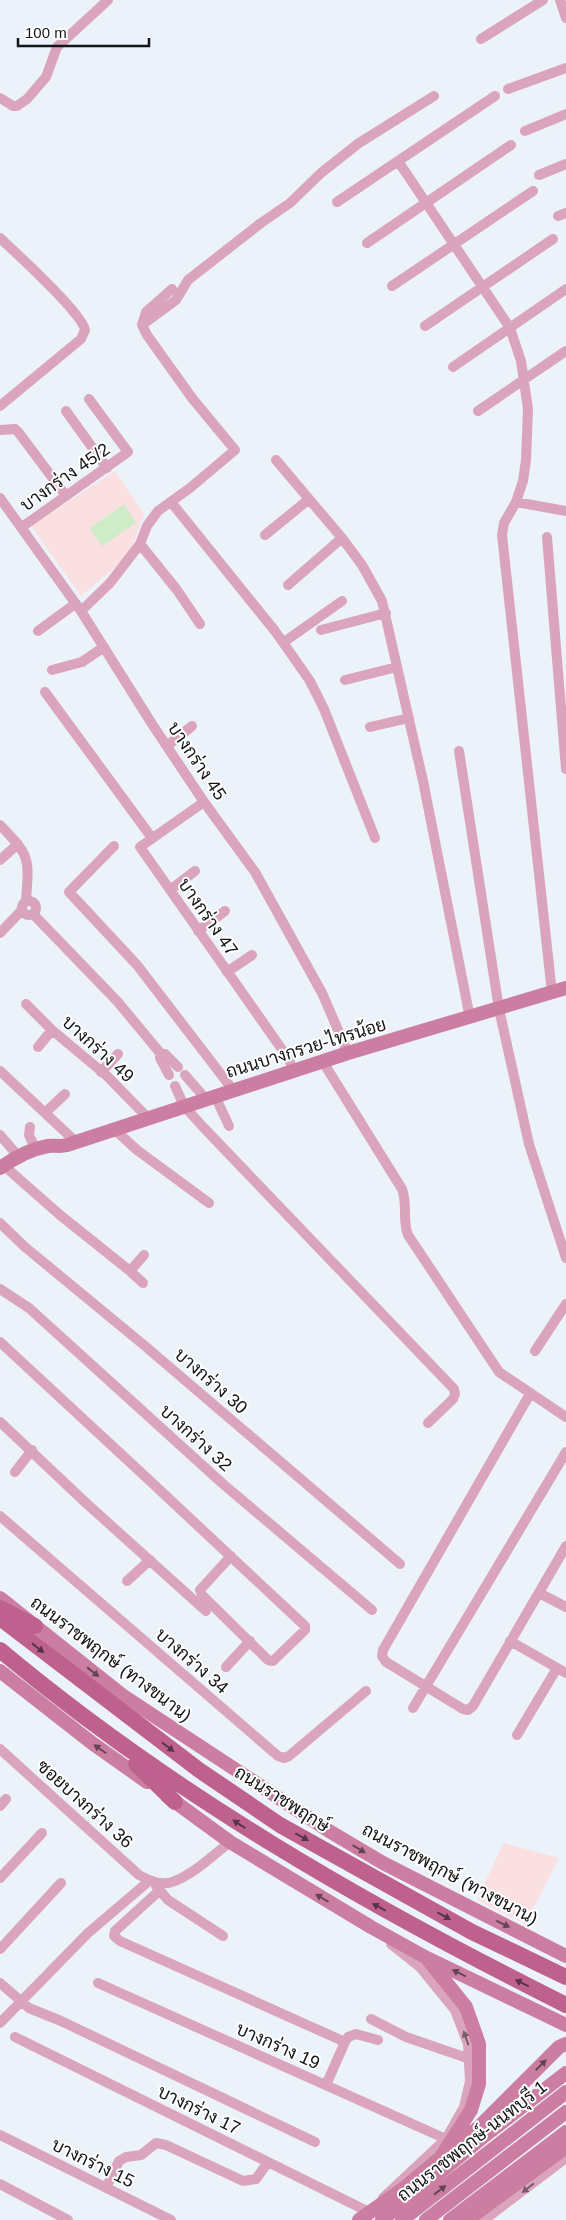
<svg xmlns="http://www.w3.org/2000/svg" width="566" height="2220" viewBox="0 0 566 2220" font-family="Helvetica,Sarabun,sans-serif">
	<rect width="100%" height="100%" fill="#ecf2fa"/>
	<path fill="#fbe0e1" d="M115,471L144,514L129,556L81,596L31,526Z
		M503,1843L559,1858L525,1924L477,1900Z"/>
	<path fill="#cdecc7" d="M124,504L136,523L102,546L90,528Z"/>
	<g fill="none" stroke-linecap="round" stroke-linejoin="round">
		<path stroke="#daa5bc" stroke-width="10" d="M560,0L566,18
			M481,39L543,0
			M508,89L566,68
			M0,98L13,106H17L27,99L46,77L57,47L108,0
			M525,131L566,114
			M398,161L510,328L521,361L528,409L526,460L523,481L516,502L504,523L502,535L552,993
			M539,175L566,164
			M337,202L495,96
			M558,216L566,213
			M0,238C16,253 82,313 85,330L81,339L0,406
			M367,243L511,145
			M392,286L533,191
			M142,325L146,312L172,289
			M425,326L553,239
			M453,367L566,289
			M66,411L107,468
			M478,411L566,351
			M0,430L15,429L19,433L66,496
			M276,460L342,538L362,565L382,601L423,781L470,1018
			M0,498L81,611L152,724L204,802L255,872L322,993L348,1053
			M171,502L275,631L310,681L324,709L375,838
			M516,502L566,511
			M22,527L128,452L89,399
			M265,535L308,500
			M547,537L566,769
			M140,544L177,590L200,624
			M288,585L342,538
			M81,611L110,583L140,544L147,526L158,511L190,488L235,450L192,398L147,335L142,325L176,300L188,280L261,223L290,203L321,173L359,143L434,96
			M321,630L386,613
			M38,631L75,604
			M284,642L342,601
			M52,670L82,662L104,647
			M345,680L397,667
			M45,692L152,838
			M370,727L409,718
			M167,746L192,726
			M459,751L499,1009L529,1144L566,1258
			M204,802L140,847L288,1058L294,1071
			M0,825C31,857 29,858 26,901
			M114,846L69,892L137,965L233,1090
			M0,860L18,844
			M170,890L195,871
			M22 908a7 7 0 1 1 14 0a7 7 0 1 1-14 0Z
			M33,914L117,1001L161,1054H165L178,1067
			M198,931L225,911
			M0,933L22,910
			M227,972L252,955
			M26,1004L52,1030L107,1076L148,1118
			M38,1047L52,1030
			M161,1054L160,1058L169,1075
			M323,1062L402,1189C408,1205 402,1220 408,1235L499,1372L566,1417
			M0,1071L76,1142
			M101,1072L118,1054
			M185,1075L205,1098
			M175,1086L184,1106L204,1128L454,1389L455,1394L453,1399L428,1423
			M215,1096L229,1126
			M46,1112L65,1094
			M30,1127L29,1135L36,1150
			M114,1129L137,1150L209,1203
			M0,1135L19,1157
			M10,1171L60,1215L130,1271L143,1283
			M0,1223L25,1247L145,1346L400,1564
			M130,1271L144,1255
			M0,1289L29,1308L223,1484L372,1610
			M0,1342C102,1436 204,1531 305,1626V1630L273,1661L268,1660L202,1595L200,1590L231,1556
			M535,1351L566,1304
			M530,1394L383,1650L382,1656L386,1662L463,1709L468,1710L473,1706L566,1546
			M0,1422L86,1503L206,1611
			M15,1472L32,1450
			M0,1516L278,1756L284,1758L289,1756L366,1691
			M127,1581L150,1560
			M539,1593L566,1607
			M510,1641L566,1673
			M226,1667L250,1641
			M413,1708L566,1452
			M517,1735L557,1668
			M0,1749L139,1875C148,1880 161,1886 172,1882C193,1875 213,1855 230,1842
			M0,1806L6,1799
			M0,1878L42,1833
			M156,1886L168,1900L223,1936
			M159,1891L115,1931L114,1936L120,1941L345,2042L326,2085
			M0,1949L61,1883
			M0,1983L29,2008L61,2021L315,2142
			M98,1983L446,2139
			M371,2019L406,2037L470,2059
			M0,2023L88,1933L149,1881
			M15,2037L369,2212
			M345,2042L348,2037L356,2034L378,2040
			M0,2135L171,2220
			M0,2184L68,2220
			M106,2188L119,2161L126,2157L141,2155L156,2143L166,2145L243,2181L256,2179L268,2162
			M383,2198L446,2139L464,2107L470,2081L468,2044L455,2010L420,1967L391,1944
			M484,2220L566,2158"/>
		<path stroke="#cb7ea2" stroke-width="14" d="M0,1168C14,1158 31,1149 48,1146C54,1145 60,1147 67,1145L348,1053L566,988
			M0,1598L122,1695L329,1831L383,1863L566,1956
			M0,1671L92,1743L147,1782
			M167,1796L230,1842L371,1927L425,1957L566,2025
			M451,2149L479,2127L559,2047L566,2044
			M359,2220L404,2188L441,2157L471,2110L479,2084V2044L466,2007L429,1961
			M382,2220L483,2137L566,2073
			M402,2220L566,2092
			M426,2220L566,2112
			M450,2220L566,2132
			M467,2220L566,2147"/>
		<path stroke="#bf618f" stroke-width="16" d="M0,1608L35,1626
			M0,1618L199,1770L280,1825L472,1932L566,1977
			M0,1650C172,1794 366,1905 566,2005
			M136,1764L175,1802"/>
	</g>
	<defs><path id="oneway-solid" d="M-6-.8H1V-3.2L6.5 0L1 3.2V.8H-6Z" transform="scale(1.25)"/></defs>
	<g fill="#583347">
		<use href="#oneway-solid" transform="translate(38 1648) rotate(38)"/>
		<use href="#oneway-solid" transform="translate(168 1747) rotate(37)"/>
		<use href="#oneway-solid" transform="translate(239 1824) rotate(-147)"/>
		<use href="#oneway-solid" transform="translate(302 1837) rotate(29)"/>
		<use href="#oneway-solid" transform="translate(379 1907) rotate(-152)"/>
		<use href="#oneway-solid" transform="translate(444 1916) rotate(29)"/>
		<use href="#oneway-solid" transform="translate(522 1983) rotate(-154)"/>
	</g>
	<g fill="#664456">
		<use href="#oneway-solid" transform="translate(93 1672) rotate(38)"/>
		<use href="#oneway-solid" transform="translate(100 1749) rotate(-145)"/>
		<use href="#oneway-solid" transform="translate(359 1849) rotate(31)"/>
		<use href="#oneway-solid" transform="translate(322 1898) rotate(-149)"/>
		<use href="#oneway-solid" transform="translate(503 1924) rotate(26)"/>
		<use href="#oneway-solid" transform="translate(459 1973) rotate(-154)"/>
		<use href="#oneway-solid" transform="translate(541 2065) rotate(-45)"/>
		<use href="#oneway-solid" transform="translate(440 2190) rotate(-38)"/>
	</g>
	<g fill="#765d6a">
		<use href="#oneway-solid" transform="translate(466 2038) rotate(-109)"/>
		<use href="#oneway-solid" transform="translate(528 2188) rotate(142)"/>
	</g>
	<g text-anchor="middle" stroke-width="4" stroke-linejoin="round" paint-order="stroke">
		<g font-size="18" fill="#131517" stroke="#fefefe">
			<text transform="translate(65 477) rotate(-35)" y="6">บางกร่าง 45/2</text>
			<text transform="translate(197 761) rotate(56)" y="6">บางกร่าง 45</text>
			<text transform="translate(208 917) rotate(55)" y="6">บางกร่าง 47</text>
			<text transform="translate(306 1048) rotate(-17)" y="6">ถนนบางกรวย-ไทรน้อย</text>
			<text transform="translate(98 1049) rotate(42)" y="6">บางกร่าง 49</text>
			<text transform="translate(211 1381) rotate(41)" y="6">บางกร่าง 30</text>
			<text transform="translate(196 1438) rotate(42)" y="6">บางกร่าง 32</text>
			<text transform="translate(111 1659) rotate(37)" y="6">ถนนราชพฤกษ์ (ทางขนาน)</text>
			<text transform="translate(192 1661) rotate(41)" y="6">บางกร่าง 34</text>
			<text transform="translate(282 1799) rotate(32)" y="6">ถนนราชพฤกษ์</text>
			<text transform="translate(85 1804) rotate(42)" y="6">ซอยบางกร่าง 36</text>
			<text transform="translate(450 1874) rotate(28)" y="6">ถนนราชพฤกษ์ (ทางขนาน)</text>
			<text transform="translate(278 2046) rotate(24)" y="6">บางกร่าง 19</text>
			<text transform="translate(199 2110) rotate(26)" y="6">บางกร่าง 17</text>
			<text transform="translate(472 2141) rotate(-38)" y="6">ถนนราชพฤกษ์-นนทบุรี 1</text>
			<text transform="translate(93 2163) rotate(26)" y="6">บางกร่าง 15</text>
		</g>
	</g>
	<path d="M18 38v8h131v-8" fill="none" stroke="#131517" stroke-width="2.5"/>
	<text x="25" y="38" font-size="15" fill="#131517" stroke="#fefefe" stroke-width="4" paint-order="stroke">100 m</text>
</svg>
